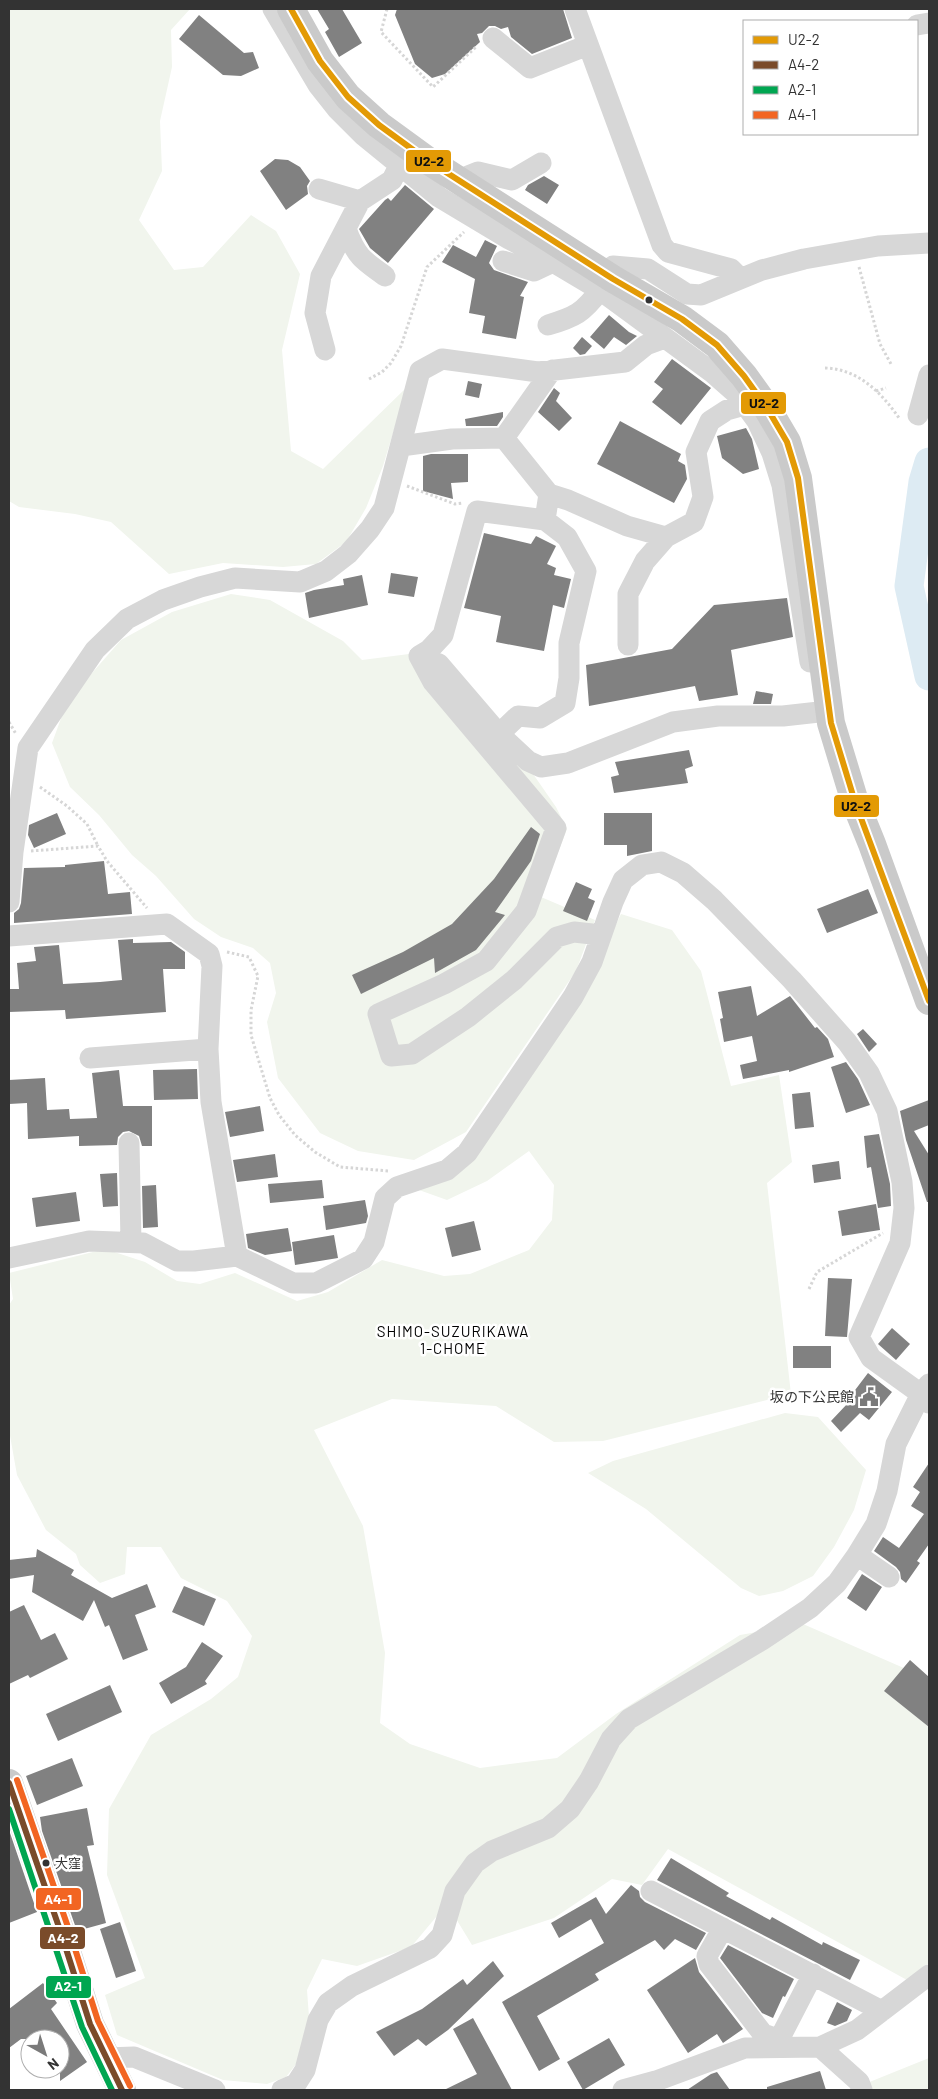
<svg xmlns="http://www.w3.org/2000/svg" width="938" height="2099" viewBox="0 0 938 2099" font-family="Barlow,'Noto Sans JP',sans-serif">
	<rect width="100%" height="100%" fill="#fff"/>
	<path fill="#f1f5ed" d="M9,9H190L171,30L172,67L160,121L162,171L139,220L174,270L203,267L251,215L276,231L300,274L282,350L291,451L323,469L407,387L383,466L366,508L346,542L316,564L283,567L223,563L169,574L111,522L75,514L19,507L9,501Z
		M231,594L270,600L343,641L362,660L409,654L522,758L556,807L567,829L541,897L595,920L576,971L466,1132L414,1160L358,1151L320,1133L278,1078L267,1022L276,993L270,963L253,948L221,937L194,919L156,876L132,855L99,815L70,787L52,743L63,713L85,681L121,640L172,612Z
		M621,914L672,930L701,971L731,1086L779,1075L792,1162L767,1183L791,1394L603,1441L554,1442L496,1406L392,1399L314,1430L363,1526L385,1653L380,1723L410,1744L480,1768L557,1758L616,1714L740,1635L803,1624L929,1679V1963L907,1980L668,1849L642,1885L612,1879L554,1918L472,1945L447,1904L411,1947L357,1966L322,1959L307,1990L310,2030L297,2063L286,2077L267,2084L223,2080L117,2035L105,1995L145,1978L107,1875L109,1809L151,1735L211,1699L238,1677L252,1636L227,1601L181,1578L161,1547H127L125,1574L100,1583L80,1565L76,1554L46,1530L17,1475L9,1430V1305L13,1299L9,1273L105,1249L145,1262L177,1281L200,1284L235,1273L297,1301L328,1292L382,1260L444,1276L470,1274L529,1250L552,1220L554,1185L529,1151L487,1181L447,1200L419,1190L445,1177L580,997Z
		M785,1413L818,1417L866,1470L854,1510L834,1547L813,1576L783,1591L759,1596L741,1588L646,1509L588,1473L613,1461Z
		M929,2058V2090H869L867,2083Z"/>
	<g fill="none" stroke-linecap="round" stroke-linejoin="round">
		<path stroke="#ddebf3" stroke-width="29" d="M929,462L923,482L909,586L929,676"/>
	</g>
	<path fill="#818181" d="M317,9H342L362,43L339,57L325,32L329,29Z
		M397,9H563L572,38L532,54L511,37L508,27L501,29L495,26H489L482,33L477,34L480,42L445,74L432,78L415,64L395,15Z
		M199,15L244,53L253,52L259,68L241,76L223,75L179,39Z
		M275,159L288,160L300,167L310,181L307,186L308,194L286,210L260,171Z
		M544,176L559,185L547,204L525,190L528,185Z
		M405,185L434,209L388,263L370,248L359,229L385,200L388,198L391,201Z
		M485,240L497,246L489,263L494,270L528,282L520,296L524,297L516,339L482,333L485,316L469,313L475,279L442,262L453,245L476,257Z
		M609,315L629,332L637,336L626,345L614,337L604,349L590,337Z
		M582,337L592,346L585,354L580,355L573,348Z
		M672,359L711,388L681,425L652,402L663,389L654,382Z
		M468,381L482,384L479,398L465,395Z
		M554,388L560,393L556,401L572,418L559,431L538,412Z
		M503,412V417L497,426H466L465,419Z
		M620,421L681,454L678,461L685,465L687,479L674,503L597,464Z
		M746,428L752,439L759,469L743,474L722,458L717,436Z
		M431,454H468V482L451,483L453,499L423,491V456Z
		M484,533L531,544L536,536L556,546L547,564L556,568L554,575L571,579L564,608L553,605L544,651L496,642L501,616L464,608Z
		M391,573L418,577L414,597L388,593Z
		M362,575L368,605L309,618L305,593L314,590L344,585L343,579Z
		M787,598L793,637L731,650L738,695L699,701L695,686L589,706L586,665L672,649L714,605Z
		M756,691L773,694L771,704H753Z
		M689,750L693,766L685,769L688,783L614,793L611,777L619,775L615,762Z
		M57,813L66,834L34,848L28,835L29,825Z
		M604,813H652V851L627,856V845H604Z
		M531,827L540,834L531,861L495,912L505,915L476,950L435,973L434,958L361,994L352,975L403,952L452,924L494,879Z
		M104,861L108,894L130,892L132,914L14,923V913L19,909L21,903L24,868L65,867V865Z
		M576,882L592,889L588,898L595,901L587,921L563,911Z
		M868,889L878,913L827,933L817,909Z
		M133,939V943L171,942L185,952V969H163L166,1012L66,1019L65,1010L9,1012V989H19L17,963L36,961L34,947L59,945L63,984L100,982L122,980L118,940Z
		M751,986L757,1016L790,996L815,1028L817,1027L828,1039L834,1057L789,1072V1070L743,1079L740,1065L757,1061L752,1036L724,1042L720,1019L723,1018L718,992Z
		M863,1029L877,1044L869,1052L857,1034Z
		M846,1062L858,1079L870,1105L846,1113L831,1067Z
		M197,1069L198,1099L154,1100L153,1070Z
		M119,1070L123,1106H152V1146H142L139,1136L129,1131L123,1132L118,1137L117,1145L79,1146V1136L28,1139L27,1103L9,1104V1080L45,1078L47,1110L69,1109L70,1119L97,1118L92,1073Z
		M810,1092L814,1127L795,1129L792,1094Z
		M929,1100V1125L914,1131L929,1155V1202H927L906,1140L900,1111Z
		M260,1106L264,1131L230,1137L225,1112Z
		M879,1134L890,1184L891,1206L878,1208L871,1167L867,1168L864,1136Z
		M275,1154L278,1177L237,1182L233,1160Z
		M839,1161L841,1179L814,1183L812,1165Z
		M117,1173L118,1206L103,1207L100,1174Z
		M322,1180L324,1198L270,1203L268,1184Z
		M156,1185L158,1227L143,1228L142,1186Z
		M76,1192L80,1221L36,1227L32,1198Z
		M365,1200L368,1216L366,1223L326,1230L323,1206Z
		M876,1204L880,1230L842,1236L838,1211Z
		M474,1221L481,1250L452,1257L445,1228Z
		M288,1228L292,1251L265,1255L248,1248L246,1234Z
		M334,1235L338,1258L295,1265L292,1242Z
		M828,1278L852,1279L847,1337L825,1336Z
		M892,1328L910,1344L896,1360L878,1344Z
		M793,1346H831V1368H793Z
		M868,1373L892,1392L869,1420L860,1413L841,1432L831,1421L848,1403L846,1402Z
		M929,1463V1544L917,1561L920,1563L906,1583L901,1579L900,1572L896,1567L874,1551L883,1537L899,1548L924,1514L911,1506L920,1492L913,1487Z
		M37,1549L74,1570L71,1575L112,1598L147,1584L156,1607L135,1615L148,1650L123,1660L109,1625L105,1627L94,1600L83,1621L32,1592L34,1575L9,1579V1560L36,1557Z
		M862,1574L882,1587L866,1611L847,1598Z
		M184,1586L216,1599L204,1626L172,1612Z
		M24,1605L41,1640L55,1633L68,1659L30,1678L28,1675L9,1684V1612Z
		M202,1642L223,1656L205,1681L207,1684L171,1704L159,1683L186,1667Z
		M910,1660L929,1677V1727L884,1691Z
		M110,1685L122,1712L58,1741L46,1714Z
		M72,1758L83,1786L37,1805L26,1776Z
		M87,1808L94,1845L87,1846L106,1923L77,1931L42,1831L40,1817Z
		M9,1830L37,1912L9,1923Z
		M671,1858L729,1893L726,1896L770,1920L772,1917L822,1945L823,1942L860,1960L850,1980L657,1880Z
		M631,1885L639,1891L640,1897L645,1902L706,1933L696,1950L675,1939L664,1950L655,1940L595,1974L599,1980L537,2016L560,2059L539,2071L502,2002L604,1943L591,1919L559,1938L551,1923L596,1897L606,1914Z
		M120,1922L136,1971L116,1978L100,1929Z
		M728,1945L794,1979L785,1997L783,1996L773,2018L762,2013L720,1958Z
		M695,1958L699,1972L743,2029L723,2043L717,2034L688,2053L647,1990Z
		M493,1961L504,1976L448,2030L426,2046L418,2039L394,2056L376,2032L422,2009L463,1979L467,1985Z
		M43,1983L57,2003L51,2009L87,2062L60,2081V2039H21L9,2048V2009Z
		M837,2002L852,2010L847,2021L835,2026L827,2023Z
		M473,2018L512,2090H444L477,2074L453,2029Z
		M609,2038L625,2065L583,2090L567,2062Z
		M820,2071L826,2090H767V2087Z
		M717,2072L730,2090H687L711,2074Z"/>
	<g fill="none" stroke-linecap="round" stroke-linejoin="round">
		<path stroke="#d6d6d6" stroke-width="3" stroke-dasharray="2.5 2.5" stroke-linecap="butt" d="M387,9L381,32L433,87L477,46
			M859,267L880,344L891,364
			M825,368C858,369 881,392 899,418
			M369,379L382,372L391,363L401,346L427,267L464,232
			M876,391L886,388
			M407,486L455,504L463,503
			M9,722L16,734
			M40,787L67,806L87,824L98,846
			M31,851L98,846L107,861L147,908
			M227,952L249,957L258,976L251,1010V1035L270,1098L279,1115L295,1135L315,1152L340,1167L389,1171
			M809,1289L817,1272L883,1233"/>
		<path stroke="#d7d7d7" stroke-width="21" d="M273,9L318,85L337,109L363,135L439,197L509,239L553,262
			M575,9L662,245L668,252L731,269L740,278
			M917,25L929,23
			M493,38L530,68L588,45
			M468,176L478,172L512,180L541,163
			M319,189L360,201
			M346,229C356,256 362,260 385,276
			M503,261L534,271L553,262L600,290C583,313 575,317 548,325
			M613,266L648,269L687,294L701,295L762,270L804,259L878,246L929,243
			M615,280L600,290L713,373L738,395L757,421L772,453L782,485L810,662
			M325,350L315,313L321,276L360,201L392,180L400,164
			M918,415L929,375
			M504,438L552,370
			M401,446L452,439L504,438L549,494L568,500L627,526L666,537L694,522L703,497L696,452L710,421L727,410L745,405
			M549,494L545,520L477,511L443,635L429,650L419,656L439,664L499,734L528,761L541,767L568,763L673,722L718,716H783L819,712
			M628,645V594L645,561L666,537
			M419,656L433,682L556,828L526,911L486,961L444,984L378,1014L391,1056L412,1054L468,1017L514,980L557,937L574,932L601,935
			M499,734L518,716L540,718L565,703L569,678V643L586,571L567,537L545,520
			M9,902L13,852L28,748L95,650L127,619L163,600L200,587L235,578L300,582L326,571L348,554L370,529L384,508L420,371L442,359L538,372L625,362L646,345L665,338
			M9,936L167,924L209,954L212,966L208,1049
			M90,1058L208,1049L211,1102L237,1256
			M129,1143L131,1242
			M9,1258L89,1241L143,1243L177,1261H194L237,1256L293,1283H316L363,1259L374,1242L385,1198L397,1187L447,1170L467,1153L573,997L592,962L613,902L623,880L642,865L661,862L683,873L714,900L792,980L847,1042L869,1073L887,1111L902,1182L904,1208L900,1243L859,1337L871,1358L921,1394L929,1403
			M889,1577L857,1555L876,1524L887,1491L896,1444L921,1394L929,1384
			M651,1891L882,2011
			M723,1928L707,1956L709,1964L763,2034L777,2039
			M778,2047L777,2039L783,2032L813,1974
			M820,2047L859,2082L862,2090
			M106,2058L134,2057L215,2090
			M282,2090L296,2084L305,2070L318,2020L328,2003L352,1986L430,1948L442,1935L455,1891L475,1863L492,1851L548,1828L570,1809L589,1781L611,1739L629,1719L762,1640L810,1608L837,1583L857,1555
			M623,2090L656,2081L745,2048L820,2047L857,2030L929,1975"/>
		<path stroke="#cacaca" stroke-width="28" d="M291,9L320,61L348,97L379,125L427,160L613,279L682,319L717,345L744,376L767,408L787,442L798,478L831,723L855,802L872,844L929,1001
			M9,1783L61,1933L90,2024L122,2090"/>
		<g stroke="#fff" stroke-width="10">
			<path id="bus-1" d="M291,9L320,61L348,97L379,125L427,160L613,279L682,319L717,345L744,376L767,408L787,442L798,478L831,723L855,802L929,1001"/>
		</g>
		<g stroke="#fff" stroke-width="10">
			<path id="bus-2" d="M9,1783L61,1933L90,2024L122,2090"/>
		</g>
		<g stroke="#fff" stroke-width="10">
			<path id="bus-3" d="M9,1809L82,2027L112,2090"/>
		</g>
		<g stroke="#fff" stroke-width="10">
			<path id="bus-4" d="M17,1780L69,1930L98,2021L130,2086"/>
		</g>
		<use href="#bus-1" stroke="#e39a05" stroke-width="6"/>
		<use href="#bus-2" stroke="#7a4b2a" stroke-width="6"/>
		<use href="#bus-3" stroke="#00a651" stroke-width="6"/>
		<use href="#bus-4" stroke="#f26522" stroke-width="6"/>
	</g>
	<defs>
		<g id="civic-bare" transform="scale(1.5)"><path d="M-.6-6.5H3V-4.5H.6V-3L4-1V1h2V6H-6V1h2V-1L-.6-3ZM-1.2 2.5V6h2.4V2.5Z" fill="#7a7a7a" stroke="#fff" stroke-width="2.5" paint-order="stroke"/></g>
	</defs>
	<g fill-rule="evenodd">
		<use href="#civic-bare" x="869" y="1397"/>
	</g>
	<g fill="#333" stroke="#fff" stroke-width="2">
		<circle cx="649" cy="300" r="4.5"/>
		<circle cx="46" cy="1863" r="4.5"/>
	</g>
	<g text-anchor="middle" stroke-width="5" stroke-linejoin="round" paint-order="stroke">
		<g font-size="13" fill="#333" stroke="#fff" text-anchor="start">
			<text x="55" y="1868">大窪</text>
		</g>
		<g font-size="14" fill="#333" stroke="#fff" text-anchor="end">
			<text x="854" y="1402">坂の下公民館</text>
		</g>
		<g font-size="15" letter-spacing="1" fill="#000" stroke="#fff">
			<text x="453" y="1337">SHIMO-SUZURIKAWA<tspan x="453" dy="17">1-CHOME</tspan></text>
		</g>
	</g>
	<g stroke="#fff" stroke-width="2">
		<rect x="405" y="149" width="47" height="24" rx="5" fill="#e39a05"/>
		<rect x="740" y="391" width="47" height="24" rx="5" fill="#e39a05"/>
		<rect x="833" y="794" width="47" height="24" rx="5" fill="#e39a05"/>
		<rect x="35" y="1887" width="47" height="24" rx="5" fill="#f26522"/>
		<rect x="39" y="1926" width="47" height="24" rx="5" fill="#7a4b2a"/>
		<rect x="45" y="1975" width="47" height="24" rx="5" fill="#00a651"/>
	</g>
	<g font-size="14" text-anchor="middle" font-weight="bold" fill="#fff">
		<text x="58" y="1904">A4-1</text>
		<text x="63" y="1943">A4-2</text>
		<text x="68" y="1991">A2-1</text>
	</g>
	<g font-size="14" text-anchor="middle" font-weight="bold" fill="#111">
		<text x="429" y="166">U2-2</text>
		<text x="764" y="408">U2-2</text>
		<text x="856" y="811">U2-2</text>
	</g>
	<rect width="938" height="2099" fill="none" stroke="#333333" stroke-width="20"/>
	<rect x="743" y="20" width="175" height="115" fill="#ffffff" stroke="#adadad"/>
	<rect x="753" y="36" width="25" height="8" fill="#e39a05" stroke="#adadad"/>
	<text x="788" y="45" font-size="15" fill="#333333">U2-2</text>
	<rect x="753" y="61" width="25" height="8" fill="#7a4b2a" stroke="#adadad"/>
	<text x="788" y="70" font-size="15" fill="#333333">A4-2</text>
	<rect x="753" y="86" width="25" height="8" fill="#00a651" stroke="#adadad"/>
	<text x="788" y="95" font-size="15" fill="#333333">A2-1</text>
	<rect x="753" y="111" width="25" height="8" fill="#f26522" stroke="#adadad"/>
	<text x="788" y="120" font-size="15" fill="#333333">A4-1</text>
	<g transform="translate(45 2054) rotate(141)"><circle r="24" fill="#ffffff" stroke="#adadad"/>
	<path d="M0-4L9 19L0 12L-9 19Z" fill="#7a7a7a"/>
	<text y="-8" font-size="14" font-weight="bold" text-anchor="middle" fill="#333333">N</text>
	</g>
</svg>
